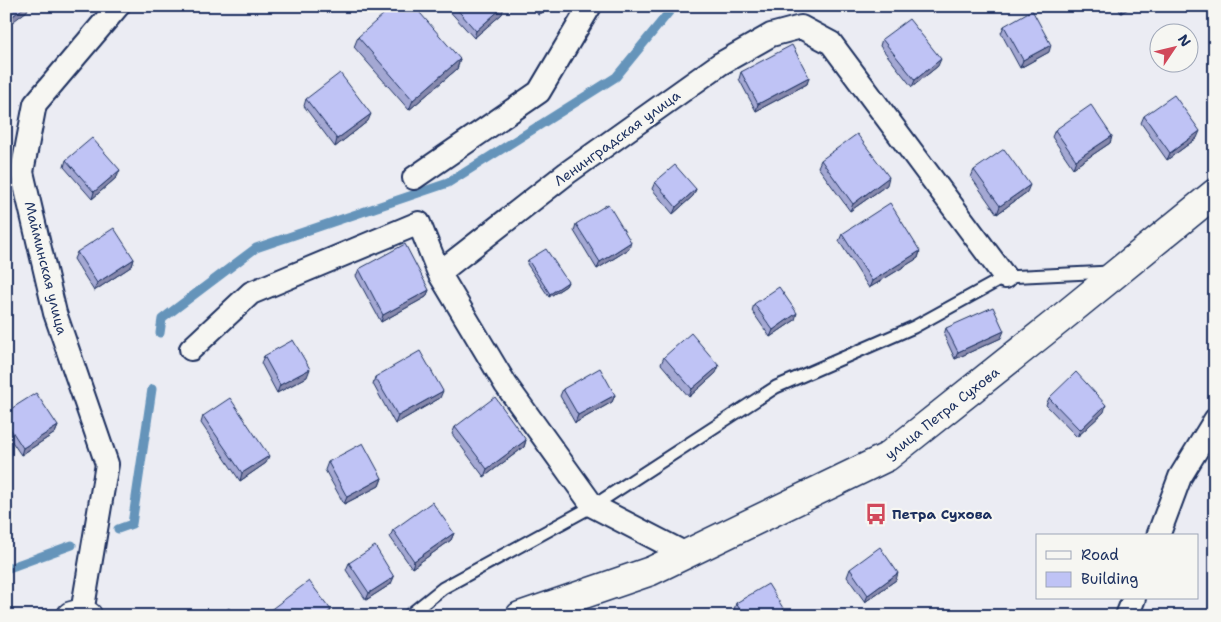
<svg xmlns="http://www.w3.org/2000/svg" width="1221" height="622" viewBox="0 0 1221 622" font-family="'Shantell Sans',sans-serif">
	<rect width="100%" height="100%" fill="#ebecf3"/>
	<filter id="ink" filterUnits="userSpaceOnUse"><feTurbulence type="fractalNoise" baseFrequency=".02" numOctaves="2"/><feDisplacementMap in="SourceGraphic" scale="10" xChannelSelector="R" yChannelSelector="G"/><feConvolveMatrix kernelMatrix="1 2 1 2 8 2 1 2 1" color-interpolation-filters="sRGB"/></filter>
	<g filter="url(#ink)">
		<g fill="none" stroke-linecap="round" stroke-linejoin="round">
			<path stroke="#6594ba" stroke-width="9" d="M160,333L162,319L256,248L448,183L616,77L674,6
				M118,529L132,524L152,389
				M6,569L72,545"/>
			<g stroke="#1b2f5e" stroke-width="15">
				<path id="lane" d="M408,616L443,588L593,506L776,387L914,327L1005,277L1110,272"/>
			</g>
			<g stroke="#1b2f5e" stroke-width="26">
				<path id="street" d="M414,178L539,92L590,6
					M439,273L567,173L720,64L771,35L801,27L831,43L1005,277
					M191,349L251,293L419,223L439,273L506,385L593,506L686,554
					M1158,536L1180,477L1215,420
					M82,613L107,464L55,313L22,172L35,104L118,6
					M1127,616L1134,598"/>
			</g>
			<g stroke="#1b2f5e" stroke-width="31">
				<path id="secondary" d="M71,616L82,613L88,616
					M520,616L651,571L887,457L1059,320L1215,193"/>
			</g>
			<use href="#lane" stroke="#f6f6f2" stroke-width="11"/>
			<use href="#street" stroke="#f6f6f2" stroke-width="22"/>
			<use href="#secondary" stroke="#f6f6f2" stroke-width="28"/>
		</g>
		<path fill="#a4a8d3" stroke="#1b2f5e" d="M445,6H504L502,14L474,38Z
			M533,6H553L538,15Z
			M1117,6H1133L1121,13Z
			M1004,26L1049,52L1020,68L1001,33Z
			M358,37L460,59L457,69L409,110L354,47Z
			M882,39L938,66L912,87L880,46Z
			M1215,59V74L1211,67L1213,60Z
			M741,72L809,77L807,84L756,111L739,79Z
			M306,99L368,121L335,147L304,106Z
			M1144,116L1197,138L1167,160L1141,123Z
			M1055,130L1112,136L1110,143L1073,168L1052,137Z
			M66,160L117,177L92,199L64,167Z
			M821,160L887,185L850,211L818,167Z
			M974,170L1027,192L997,214L971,177Z
			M655,182L696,189L693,196L673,214L652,189Z
			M576,224L629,249L597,269L574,231Z
			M842,234L920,251L918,258L869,288L839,241Z
			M77,252L134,259L132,266L94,291L74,259Z
			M528,260L568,282L566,286L549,297L527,264Z
			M359,269L429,290L426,297L381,322L356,276Z
			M754,304L795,320L770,337L752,311Z
			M946,328L1001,338L955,359L944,335Z
			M264,356L307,377L277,393L261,363Z
			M664,357L716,373L689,397L661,364Z
			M375,377L440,398L395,424L373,384Z
			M563,389L615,395L612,402L575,423L560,396Z
			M1049,398L1104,412L1077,437L1046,405Z
			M6,412L58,426L55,433L21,455L6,433Z
			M203,416L266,463L240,481L201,423Z
			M455,427L526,440L524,447L484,477L452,434Z
			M328,462L382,478L379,486L344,504L325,470Z
			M393,530L454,533L451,540L412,568L390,537Z
			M349,563L391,584L366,600L346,570Z
			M850,569L896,580L865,602L847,577Z
			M736,603L788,616H737L734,610Z
			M331,610L329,616H267L269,611Z"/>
		<path fill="#8688ac" stroke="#1b2f5e" d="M26,6H29L27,11L6,27V21Z
			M504,6L502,14L474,38L476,31Z
			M543,6H553L538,15L541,8Z
			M1123,6H1133L1121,13Z
			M1051,45L1049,52L1020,68L1023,60Z
			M460,59L457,69L409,110L413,100Z
			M941,59L938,66L912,87L915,80Z
			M809,77L807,84L756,111L758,104Z
			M371,114L368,121L335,147L337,139Z
			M1200,131L1197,138L1167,160L1170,153Z
			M1112,136L1110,143L1073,168L1076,160Z
			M120,170L117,177L92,199L94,192Z
			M889,177L887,185L850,211L853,204Z
			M1030,185L1027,192L997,214L1000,206Z
			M696,189L693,196L673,214L676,207Z
			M631,242L629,249L597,269L600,262Z
			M920,251L918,258L869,288L872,281Z
			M134,259L132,266L94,291L97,283Z
			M568,282L566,286L549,297L550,294Z
			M429,290L426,297L381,322L383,315Z
			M797,313L795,320L770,337L773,330Z
			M1004,331L1001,338L955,359L958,352Z
			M719,366L716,373L689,397L692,389Z
			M310,369L307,377L277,393L280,385Z
			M443,391L440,398L395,424L398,416Z
			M615,395L612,402L575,423L578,415Z
			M1106,405L1104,412L1077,437L1080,430Z
			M58,426L55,433L21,455L23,448Z
			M526,440L524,447L484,477L487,469Z
			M269,456L266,463L240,481L242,473Z
			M382,478L379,486L344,504L347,497Z
			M454,533L451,540L412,568L414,561Z
			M898,573L896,580L865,602L868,595Z
			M394,577L391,584L366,600L369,593Z
			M331,610L329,616H323Z"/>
		<path fill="#bfc3f5" stroke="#1b2f5e" d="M6,6H26L6,21Z
			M393,6H414L460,59L413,100L358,37Z
			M454,6H504L476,31Z
			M1032,10L1051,45L1023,60L1004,26Z
			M909,19L941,59L915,80L882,39Z
			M792,45L809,77L758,104L741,72Z
			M340,73L371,114L337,139L306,99Z
			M1174,95L1200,131L1170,153L1144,116Z
			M1091,105L1112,136L1076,160L1055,130Z
			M857,134L889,177L853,204L821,160Z
			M92,138L120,170L94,192L66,160Z
			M1004,149L1030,185L1000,206L974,170Z
			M675,165L696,189L676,207L655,182Z
			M890,203L920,251L872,281L842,234Z
			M608,204L631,242L600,262L576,224Z
			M114,228L134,259L97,283L77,252Z
			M405,244L429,290L383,315L359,269Z
			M546,249L568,282L550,294L528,260Z
			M779,287L797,313L773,330L754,304Z
			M993,307L1004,331L958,352L946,328Z
			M691,333L719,366L692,389L664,357Z
			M293,340L310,369L280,385L264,356Z
			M420,351L443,391L398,416L375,377Z
			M600,368L615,395L578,415L563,389Z
			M1076,372L1106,405L1080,430L1049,398Z
			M36,393L58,426L23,448L6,422V412Z
			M495,397L526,440L487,469L455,427Z
			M230,398L269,456L242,473L203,416Z
			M363,443L382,478L347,497L328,462Z
			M432,502L454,533L414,561L393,530Z
			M375,546L394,577L369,593L349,563Z
			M880,547L898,573L868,595L850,569Z
			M309,581L331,610L323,616H273L269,611Z
			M768,584L788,616H744L736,603Z
			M229,608L234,616H218Z
			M624,613L625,616H618Z"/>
	</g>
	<defs>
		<g id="bus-bare" transform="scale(1.725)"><path d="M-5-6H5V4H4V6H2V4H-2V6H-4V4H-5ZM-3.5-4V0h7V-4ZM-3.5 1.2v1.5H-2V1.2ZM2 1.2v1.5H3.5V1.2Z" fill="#d1495b" stroke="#f6f6f2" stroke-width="2.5" paint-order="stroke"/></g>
	</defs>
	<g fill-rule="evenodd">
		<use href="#bus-bare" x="876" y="514"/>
	</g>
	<g text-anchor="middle" stroke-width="4.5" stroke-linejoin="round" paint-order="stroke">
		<g font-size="14" fill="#1b2f5e" stroke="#f6f6f2">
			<text transform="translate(617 138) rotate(-36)" y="5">Ленинградская улица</text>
			<text transform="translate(46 268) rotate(76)" y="5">Майминская улица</text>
			<text transform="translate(942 413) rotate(-38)" y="5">улица Петра Сухова</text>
		</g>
		<g font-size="14" font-weight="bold" fill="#1b2f5e" stroke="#f6f6f2" text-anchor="start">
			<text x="892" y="519">Петра Сухова</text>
		</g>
	</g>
	<rect width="1221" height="622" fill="none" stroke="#f6f6f2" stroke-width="25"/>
	<rect x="12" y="12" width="1196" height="597" fill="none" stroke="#1b2f5e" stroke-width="2" filter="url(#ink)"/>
	<rect x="1036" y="534" width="162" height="65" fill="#f6f6f2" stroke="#9ea6b7"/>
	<rect x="1046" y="551" width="25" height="8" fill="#f6f6f2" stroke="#9ea6b7"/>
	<text x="1081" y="560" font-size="15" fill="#1b2f5e">Road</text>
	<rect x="1046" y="572" width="25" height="15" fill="#bfc3f5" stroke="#9ea6b7"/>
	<text x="1081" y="584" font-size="15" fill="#1b2f5e">Building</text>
	<g transform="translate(1174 48) rotate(55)"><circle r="24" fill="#f6f6f2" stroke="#9ea6b7"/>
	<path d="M0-4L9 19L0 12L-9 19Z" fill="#d1495b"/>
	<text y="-8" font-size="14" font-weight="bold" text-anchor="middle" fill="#1b2f5e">N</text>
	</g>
</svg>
